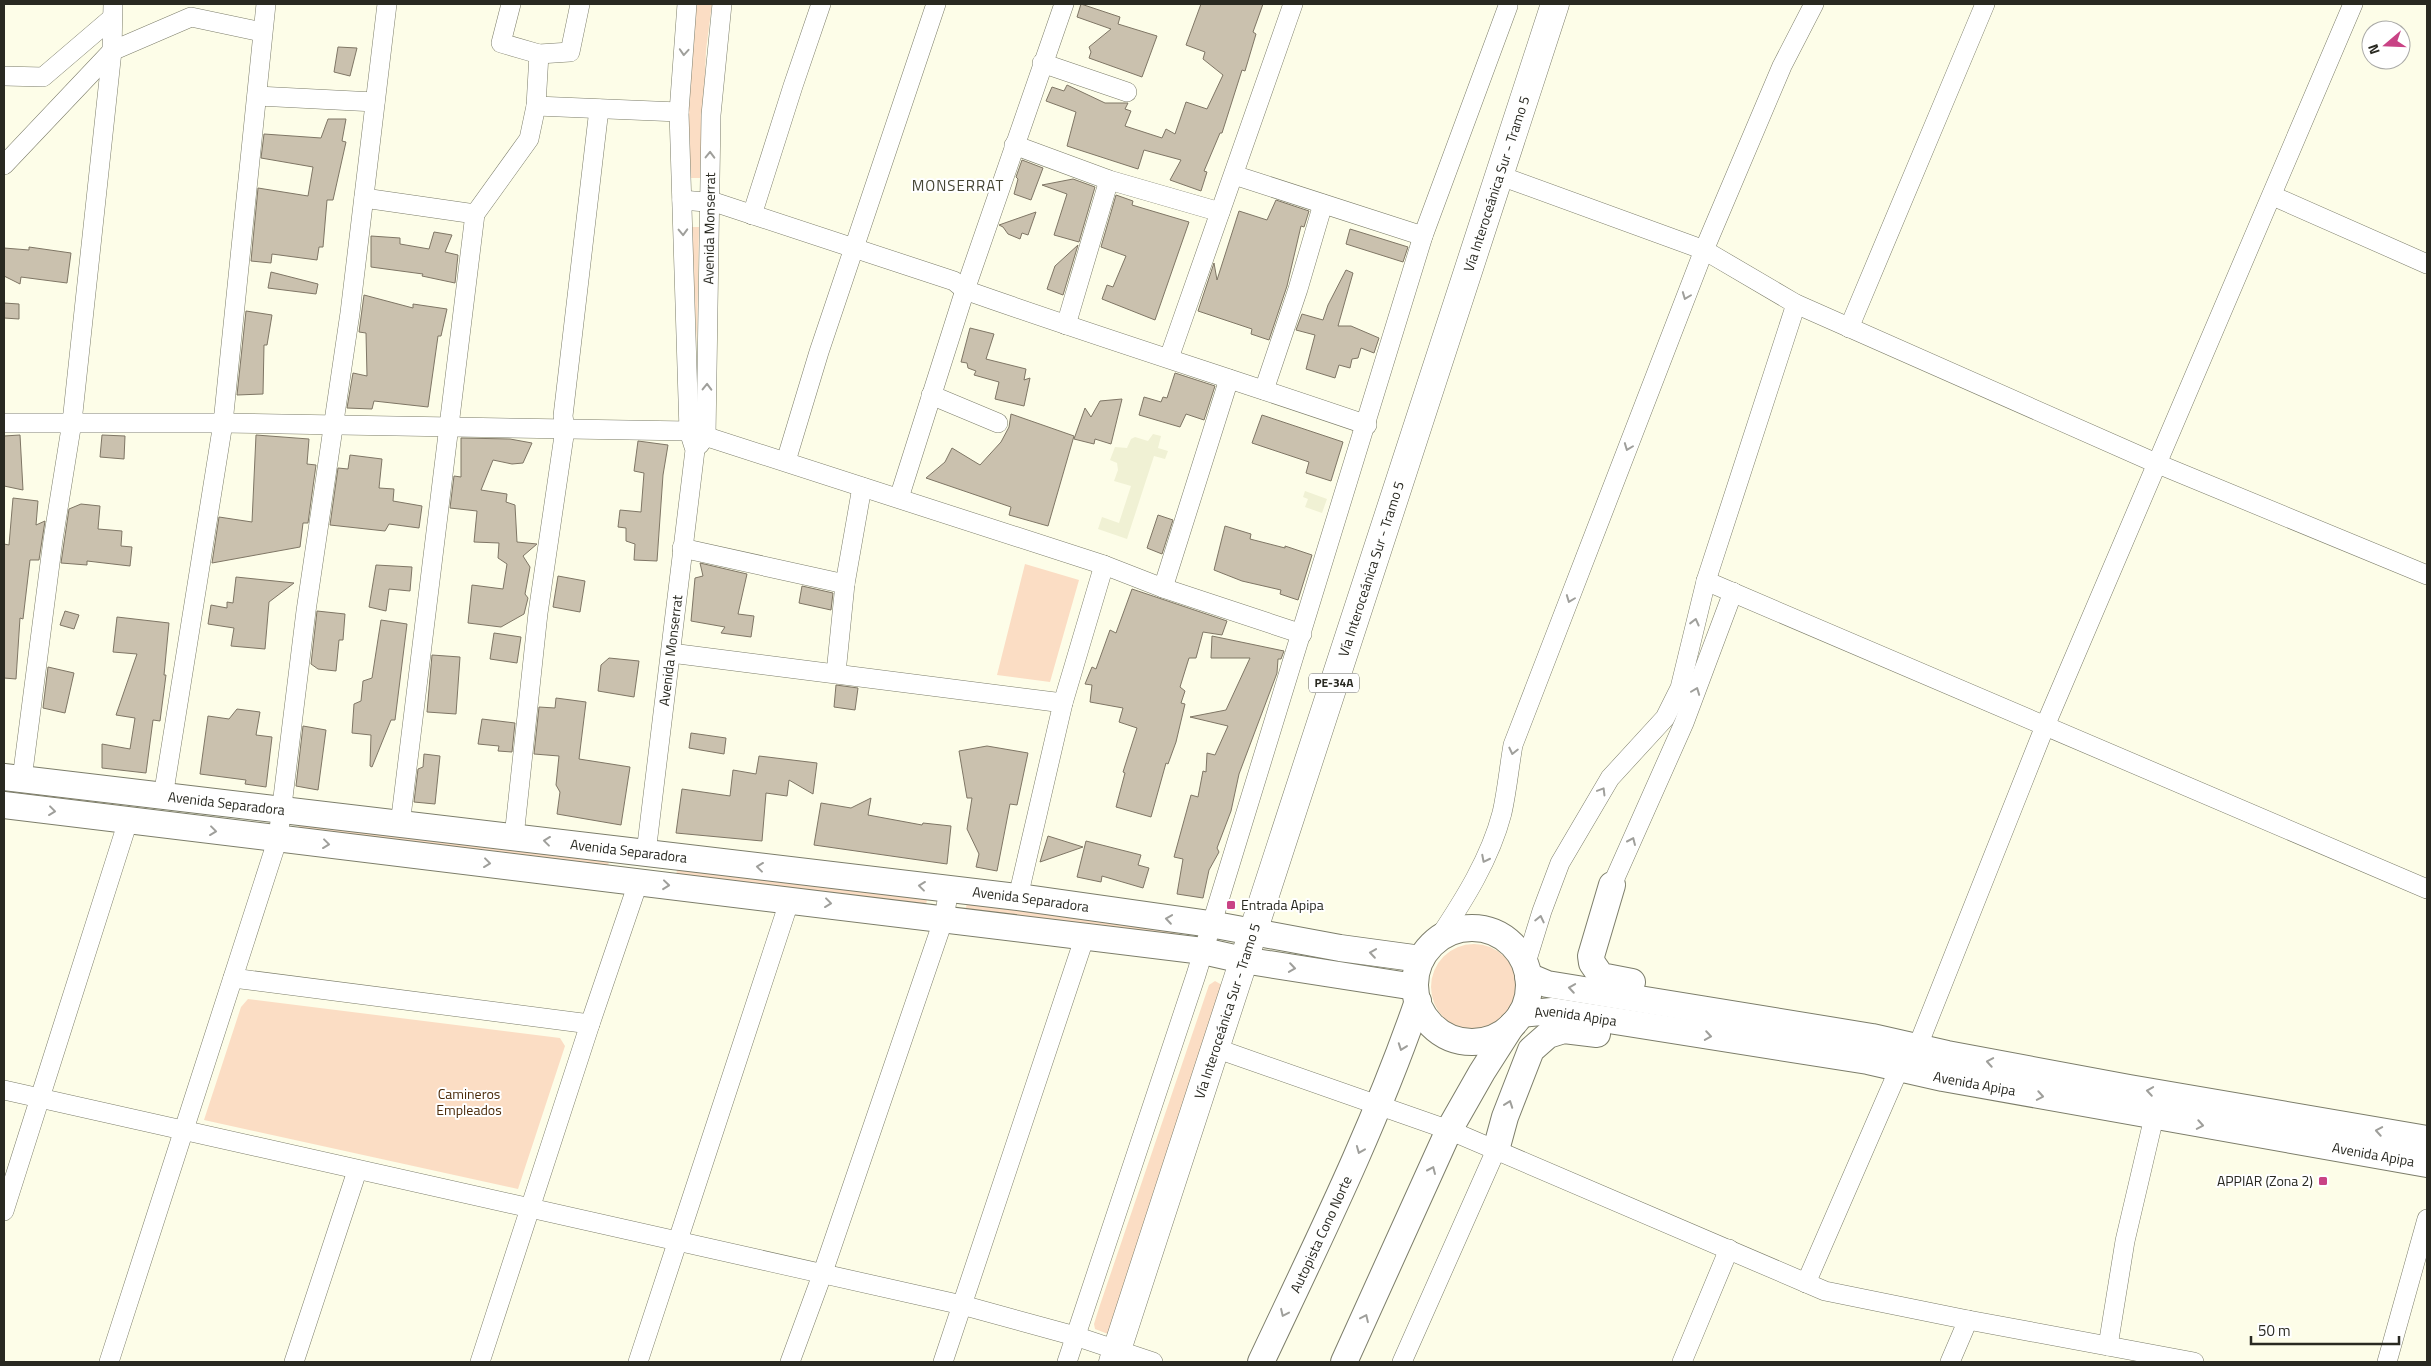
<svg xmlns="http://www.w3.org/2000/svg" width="2431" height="1366" viewBox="0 0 2431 1366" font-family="'Titillium Web',sans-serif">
	<rect width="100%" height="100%" fill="#fdfde8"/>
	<path fill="#f0f1d4" d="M1153,434L1161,436L1158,448L1168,451L1165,459L1154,456L1127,539L1098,529L1102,517L1119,523L1131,486L1114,481L1118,470L1117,463L1110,460L1115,447L1127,448L1131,439L1135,437L1148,441Z
		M1305,491L1327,499L1322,513L1305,507L1308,499L1303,497Z"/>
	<path fill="#fbddc4" d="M695,4H712L706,50L701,178H690L688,108Z
		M691,227H699L697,347Z
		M1025,564L1079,580L1050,682L997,675Z
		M4,790L165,811V815L4,794Z
		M299,824L609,859L608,869L298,830Z
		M677,870L927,899L926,905L676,876Z
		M967,904L1178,932L1177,939L965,910Z
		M1431 987a43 43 0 1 1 86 0a43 43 0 1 1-86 0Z
		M1215,981L1222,985L1108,1334L1095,1329L1094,1324L1100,1305L1209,985Z
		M248,999L560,1038L565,1046L518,1189L204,1120L241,1007Z"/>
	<path fill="#cac1ae" stroke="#7f7665" d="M1081,4L1120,17L1118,24L1157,36L1142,77L1089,58L1091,52L1089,47L1111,29L1077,17Z
		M1201,4H1263L1253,32L1256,34L1245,71L1242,70L1222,133H1220L1204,171L1207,172L1201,191L1170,180L1181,160L1144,150L1138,169L1067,146L1076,112L1046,101L1052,87L1064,91L1067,85L1105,103H1128L1125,109L1131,111L1125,126L1162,138L1166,129L1175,134L1186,102L1207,109L1223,75L1203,59L1205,52L1186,45Z
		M338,47L357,48L350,76L334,72Z
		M328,119H346L342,141L346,142L333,200H327L323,247H319L317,260L272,254L271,263L251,261L258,188L308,196L313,167L261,158L264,134L321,138Z
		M1022,160L1043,168L1031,200L1014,194L1018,179L1016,177Z
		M1073,179L1095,187L1079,242L1054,235L1067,194L1042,185Z
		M1116,195L1133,201L1132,205L1189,222L1155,320L1102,299L1107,285L1113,287L1126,256L1101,247Z
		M1276,200L1309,211L1304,227L1301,226L1287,286L1269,340L1251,334L1252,329L1198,311L1214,263L1217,280L1239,211L1267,220Z
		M1036,212L1028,235L1022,233L1020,239L1008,234L1003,227L999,225Z
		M1350,229L1408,247L1403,262L1346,244Z
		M434,232L452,235L445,252L458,255L455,283L422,276L423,274L371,267V236L400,238V244L429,249Z
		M1078,245L1063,295L1047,289L1055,266Z
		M29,247L71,253L67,283L21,277L20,284L4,276V248L29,250Z
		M1346,270L1353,273L1338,326H1351L1379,338L1374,353L1361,348L1358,358L1352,359L1350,368L1339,365L1335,378L1306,369L1315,335L1296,330L1302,314L1323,320L1328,305Z
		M271,272L318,284L316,294L268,288Z
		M364,295L413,308V304L447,309L441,336H438L428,407L374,401L372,409L347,408L353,373L367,376L366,333L359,332Z
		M4,303L19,304V319L4,318Z
		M246,311L272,315L267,345H264L263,394L237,395Z
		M970,328L994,334L986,359L1026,369L1024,380L1030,378L1024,406L995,399L999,382L974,375L976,371L968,368L967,363L961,362Z
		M1175,373L1215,386L1204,420L1186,414L1180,427L1139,415L1144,397L1161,402L1163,397L1167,398Z
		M1122,399L1111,444L1095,439L1094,444L1074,439L1085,408L1091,417L1100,401Z
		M1011,414L1074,436L1048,526L1009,515L1011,507L926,478L945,462L952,448L980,465L1001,442L1009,427Z
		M1262,415L1343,442L1331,481L1306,473L1309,462L1252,443Z
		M20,435L23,490L4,486V436Z
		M102,435L125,436L124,459L100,457Z
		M256,435L309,439L307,464L316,465L308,523H303L300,547L212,563L219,517L252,522Z
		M461,438L510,439L532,443L523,463L512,464L493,460L481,490L507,494L506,502L515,505L517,542L537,544L523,556L530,567L525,594L528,598L524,614L501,627L468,623L472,585L503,589L507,564L498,558L499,543L474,542L477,511L450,508L454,476L461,477Z
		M638,441L668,445L663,475L657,561L634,560L635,544L626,541V528L618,527L620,510L641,512L644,473L634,471Z
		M350,455L382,459L379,488L394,489L393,501L422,506L419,528L389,524L385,531L330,525L338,468L348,469Z
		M13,498L38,501L36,525L45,521L39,560H30L23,619L20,618L16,679L4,678V544L9,545Z
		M81,504L100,506L98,529L122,531L121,546L132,547L130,566L87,561V565L61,563L69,509Z
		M1158,515L1173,520L1162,554L1147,548Z
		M1225,526L1251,534L1250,539L1285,548V546L1312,555L1298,600L1280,594L1281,590L1242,581L1214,570Z
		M700,563L747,574L738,614L754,616L751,637L721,633L725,627L691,621L695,578L703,576Z
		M376,565L412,567L410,591L389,589L386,611L369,607Z
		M558,576L585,581L580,612L553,607Z
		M236,577L294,583L269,602L265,649L231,646L234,628L208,624L211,605L227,608V602L233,603Z
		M802,586L833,593L831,610L799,603Z
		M1132,589L1227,621L1222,635L1203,632L1196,658H1189L1180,687L1185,691L1181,703L1185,704L1176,742L1168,764L1166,763L1151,817L1116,807L1125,773L1123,772L1137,728L1119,722L1123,708L1090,702L1092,685L1085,684L1092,667L1096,669L1110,630L1116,633Z
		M65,611L79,615L74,629L60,625Z
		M317,611L345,614L343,640H339L336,671L318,669L311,664Z
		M117,617L169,623L164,675H166L160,721L153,720L146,773L102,768V744L130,749L135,718L116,715L137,654L113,652Z
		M381,620L407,624L395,720H391L372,767L370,766L371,735L352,733L354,704L361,701L363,681L372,678Z
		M494,633L521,637L517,663L490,659Z
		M1212,636L1284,651L1281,659H1278L1277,673L1239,774L1231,811L1217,848L1219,852L1209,870L1203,898L1177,894L1183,859L1174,857L1191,795L1198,797L1203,771L1206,772L1207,753L1215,755L1228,726L1190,717L1226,710L1250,658H1211Z
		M432,655L460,657L456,714L427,712Z
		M609,658L639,661L634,697L598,691L601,665Z
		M48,667L74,673L65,713L43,708Z
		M836,685L858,688L855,710L834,707Z
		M556,698L586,702L579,759L630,767L621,825L557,814L560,792L556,785L559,756L534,754L539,707L555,708Z
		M237,709L260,712L256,735L272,737L266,787L245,784L246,780L200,774L208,716L229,719Z
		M482,719L515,723L512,752L498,751L499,746L478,744Z
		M303,726L326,730L318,790L296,786Z
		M691,733L726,738L724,754L689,748Z
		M987,746L1028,753L1017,805L1010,804L997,871L976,867L979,854L967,829L972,798H967L959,751Z
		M424,754L440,756L435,804L414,802L418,769L423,767Z
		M759,756L817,763L813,794L789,780L787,796L766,793L762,841L676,833L682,789L730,796L733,770L756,774Z
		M871,798L868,815L922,825L923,823L951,826L947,864L814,845L821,803L851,808Z
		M1048,836L1083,847L1040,862Z
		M1086,841L1141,855L1138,865L1149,868L1143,888L1102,876L1101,882L1077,877Z"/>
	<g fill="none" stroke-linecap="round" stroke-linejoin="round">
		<g stroke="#7c7d6a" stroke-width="20">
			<g id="street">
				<path d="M511,4L501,43L539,54L570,52L580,4"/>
				<path d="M1042,63L1127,92"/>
				<path d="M4,76L43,77L112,18"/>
				<path d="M257,96L375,102"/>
				<path d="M536,106L679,112"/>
				<path d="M1014,145L1109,180L1220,212"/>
				<path d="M4,165L112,51L191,17L262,32"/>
				<path d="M1234,175L1423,236"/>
				<path d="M1498,175L1704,250L1796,304L2158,464L2427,575"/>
				<path d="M2273,196L2427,264"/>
				<path d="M364,198L475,214"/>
				<path d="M682,200L717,203L954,281L965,290C1098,337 1233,379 1367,425"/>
				<path d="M752,215L793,86L821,4"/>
				<path d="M1066,325L1109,180"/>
				<path d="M1849,328L1985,4"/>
				<path d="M1169,358L1293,4"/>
				<path d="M1264,390L1298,289L1323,204"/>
				<path d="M931,395L998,423"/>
				<path d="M4,423H223L689,431L1104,565L1163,588L1302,634"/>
				<path id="s1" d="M699,445L706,436L711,115L722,4"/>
				<path d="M786,461L819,352L936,4"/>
				<path d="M899,498L965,290L1064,4"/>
				<path d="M682,548L845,584"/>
				<path d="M1706,581L2427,889"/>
				<path d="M1163,588L1229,379"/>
				<path d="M671,653L1063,703"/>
				<path d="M836,673L845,584L862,487"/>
				<path d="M22,779L53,540L72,422L112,51L113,4"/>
				<path d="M163,797L223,423L266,4"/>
				<path d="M400,825L475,214L529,139L536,106L539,54"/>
				<path d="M514,837L538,613L565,429L563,416L599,109"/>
				<path id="s2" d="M646,853L695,450L689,431L679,112L687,4"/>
				<path d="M1612,885L1684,723L1733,592"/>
				<path d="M1018,897L1063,703L1104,565"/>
				<path d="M1438,939C1464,900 1490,859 1502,813C1507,791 1509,768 1513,745L1704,250L1782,66L1814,4"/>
				<path d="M1525,966L1542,911L1560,863L1610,778L1665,718L1680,688L1706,581L1796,304"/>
				<path d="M233,978L590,1024"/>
				<path d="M1215,1048L1449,1130L1825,1291L1968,1320L2194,1362"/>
				<path d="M1917,1048L2045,726L2353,4"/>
				<path d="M4,1090L962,1305L1075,1336L1153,1362"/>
				<path d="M4,1211L128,821"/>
				<path d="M1806,1283L1899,1069"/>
				<path d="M2108,1346L2125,1241L2154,1117"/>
				<path d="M109,1362L278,838L306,611L350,313L387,4"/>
				<path d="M294,1362L357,1171"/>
				<path d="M480,1362L590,1024L638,883"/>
				<path d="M638,1362L790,899"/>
				<path d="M790,1362L822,1275L944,918L949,889"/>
				<path d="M943,1362L1085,936"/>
				<path d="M1067,1362L1196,975L1423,236L1508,6"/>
				<path d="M1402,1362L1496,1150"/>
				<path d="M1682,1362L1729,1249"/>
				<path d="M1950,1362L1968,1320"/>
				<path d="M2387,1362L2427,1219"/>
			</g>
		</g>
		<g stroke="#7c7d6a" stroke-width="28">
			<g id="secondary">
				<path id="s3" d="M4,777L1018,897L1210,924L1340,948L1421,959"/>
				<path d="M4,805C403,856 803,900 1203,951L1243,960L1415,987"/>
				<path d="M1612,885L1591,956L1592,963L1601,976L1632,982"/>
				<circle cx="1472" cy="985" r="57"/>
				<path d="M1528,976L1547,984L1872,1037L1947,1054L2129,1088L2427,1139"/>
				<path id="s4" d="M1521,1014L1552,1011L1868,1061L1943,1078L2427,1164"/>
				<path d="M1496,1150L1505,1117L1531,1050L1548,1035L1564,1030L1597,1034"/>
				<path id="s5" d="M1261,1362C1317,1243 1375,1126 1418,1001"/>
				<path d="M1344,1362L1449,1130L1482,1072L1512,1025"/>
			</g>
		</g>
		<g stroke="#7c7d6a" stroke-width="29">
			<g id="highway">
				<path id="s6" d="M1113,1362L1555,4"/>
			</g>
		</g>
		<use href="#street" stroke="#fff" stroke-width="19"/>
		<use href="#secondary" stroke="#fff" stroke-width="26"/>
		<use href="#highway" stroke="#fff" stroke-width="28"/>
	</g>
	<defs><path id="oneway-chevron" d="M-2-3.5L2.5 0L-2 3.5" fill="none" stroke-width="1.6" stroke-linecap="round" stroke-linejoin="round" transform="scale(1.25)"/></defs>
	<g stroke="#9f9f9b">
		<use href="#oneway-chevron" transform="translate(684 52) rotate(94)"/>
		<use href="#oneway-chevron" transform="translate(710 155) rotate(-89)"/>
		<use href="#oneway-chevron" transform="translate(683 232) rotate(88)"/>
		<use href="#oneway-chevron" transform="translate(1686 296) rotate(111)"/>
		<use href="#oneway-chevron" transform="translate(707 387) rotate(-89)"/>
		<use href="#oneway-chevron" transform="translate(1628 447) rotate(111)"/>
		<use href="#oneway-chevron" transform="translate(1570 599) rotate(111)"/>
		<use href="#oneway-chevron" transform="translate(1695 622) rotate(-76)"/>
		<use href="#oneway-chevron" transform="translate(1696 691) rotate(-69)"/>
		<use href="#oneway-chevron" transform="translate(1513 751) rotate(103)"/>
		<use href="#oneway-chevron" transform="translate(1602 791) rotate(-59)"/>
		<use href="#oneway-chevron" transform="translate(52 811) rotate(7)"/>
		<use href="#oneway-chevron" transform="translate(213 831) rotate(7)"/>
		<use href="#oneway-chevron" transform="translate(547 841) rotate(-173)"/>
		<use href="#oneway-chevron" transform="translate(1632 841) rotate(-66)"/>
		<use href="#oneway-chevron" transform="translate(326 844) rotate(7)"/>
		<use href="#oneway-chevron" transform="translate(1485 859) rotate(117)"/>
		<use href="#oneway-chevron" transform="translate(487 863) rotate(7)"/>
		<use href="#oneway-chevron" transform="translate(760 867) rotate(-173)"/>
		<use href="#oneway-chevron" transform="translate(666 885) rotate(6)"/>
		<use href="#oneway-chevron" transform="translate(922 886) rotate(-173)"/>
		<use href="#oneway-chevron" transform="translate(828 903) rotate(7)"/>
		<use href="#oneway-chevron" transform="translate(1169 919) rotate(-172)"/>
		<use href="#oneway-chevron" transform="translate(1540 919) rotate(-77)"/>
		<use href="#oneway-chevron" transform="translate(1373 953) rotate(-172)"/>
		<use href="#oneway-chevron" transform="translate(1292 968) rotate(8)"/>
		<use href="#oneway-chevron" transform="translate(1572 988) rotate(-171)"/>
		<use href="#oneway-chevron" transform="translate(1708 1036) rotate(9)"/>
		<use href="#oneway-chevron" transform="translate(1402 1047) rotate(110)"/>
		<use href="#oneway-chevron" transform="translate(1990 1062) rotate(-170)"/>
		<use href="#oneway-chevron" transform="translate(2150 1091) rotate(-171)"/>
		<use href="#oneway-chevron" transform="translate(2040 1096) rotate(10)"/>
		<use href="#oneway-chevron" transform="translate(1509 1104) rotate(-70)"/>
		<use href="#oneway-chevron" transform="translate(2200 1125) rotate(10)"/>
		<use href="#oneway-chevron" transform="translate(2379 1131) rotate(-170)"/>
		<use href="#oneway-chevron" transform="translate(1360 1150) rotate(112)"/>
		<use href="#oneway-chevron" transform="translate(1432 1170) rotate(-66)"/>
		<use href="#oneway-chevron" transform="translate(1284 1313) rotate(115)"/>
		<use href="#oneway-chevron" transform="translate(1365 1318) rotate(-65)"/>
	</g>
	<g fill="#c94385" stroke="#fff" stroke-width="2">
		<rect x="1226" y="900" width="10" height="10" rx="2.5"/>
		<rect x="2318" y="1176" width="10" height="10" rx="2.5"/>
	</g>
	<g text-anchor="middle" stroke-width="4" stroke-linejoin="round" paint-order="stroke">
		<rect fill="#fff" stroke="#696964" stroke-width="1" x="1309" y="673.5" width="50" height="19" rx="4"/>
		<g font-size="12" font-weight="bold" fill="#292921">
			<text x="1334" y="687">PE-34A</text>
		</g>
		<g font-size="14" fill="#292921" stroke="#fff">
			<text dy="5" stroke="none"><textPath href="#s6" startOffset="1239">Vía Interoceánica Sur - Tramo 5</textPath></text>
			<text dy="5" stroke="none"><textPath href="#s1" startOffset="219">Avenida Monserrat</textPath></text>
			<text dy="5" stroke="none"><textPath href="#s6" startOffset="834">Vía Interoceánica Sur - Tramo 5</textPath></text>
			<text dy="5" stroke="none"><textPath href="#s2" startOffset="204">Avenida Monserrat</textPath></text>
			<text dy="5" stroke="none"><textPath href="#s3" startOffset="224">Avenida Separadora</textPath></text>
			<text dy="5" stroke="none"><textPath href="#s3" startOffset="629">Avenida Separadora</textPath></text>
			<text dy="5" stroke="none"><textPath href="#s3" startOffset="1034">Avenida Separadora</textPath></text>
			<text dy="5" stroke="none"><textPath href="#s6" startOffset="369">Vía Interoceánica Sur - Tramo 5</textPath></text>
			<text dy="5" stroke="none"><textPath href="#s4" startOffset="55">Avenida Apipa</textPath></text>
			<text dy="5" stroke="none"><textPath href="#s4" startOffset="460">Avenida Apipa</textPath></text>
			<text dy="5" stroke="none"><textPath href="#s4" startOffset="865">Avenida Apipa</textPath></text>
			<text dy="5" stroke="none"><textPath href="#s5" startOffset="141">Autopista Cono Norte</textPath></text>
		</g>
		<g font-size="14" fill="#292921" stroke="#fff" text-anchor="start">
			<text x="1241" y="910">Entrada Apipa</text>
			<text x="2313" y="1186" text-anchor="end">APPIAR (Zona 2)</text>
		</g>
		<g font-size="14" fill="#4b2b0a" stroke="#fff">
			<text x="469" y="1099">Camineros<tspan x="469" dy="16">Empleados</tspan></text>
		</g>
		<g font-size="15" letter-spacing="1" fill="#454534" stroke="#fff">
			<text x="958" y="191">MONSERRAT</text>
		</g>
	</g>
	<rect width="2431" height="1366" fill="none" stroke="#292921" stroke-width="10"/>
	<g transform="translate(2386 45) rotate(251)"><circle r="24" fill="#ffffff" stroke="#a9a9a6"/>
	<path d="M0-4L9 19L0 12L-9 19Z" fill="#c94385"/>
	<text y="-8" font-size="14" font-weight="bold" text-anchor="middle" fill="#292921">N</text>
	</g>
	<path d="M2251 1336v8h148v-8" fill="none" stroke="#292921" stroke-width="2.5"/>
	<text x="2258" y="1336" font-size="15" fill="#292921" stroke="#ffffff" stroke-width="4" paint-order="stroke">50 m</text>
</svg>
